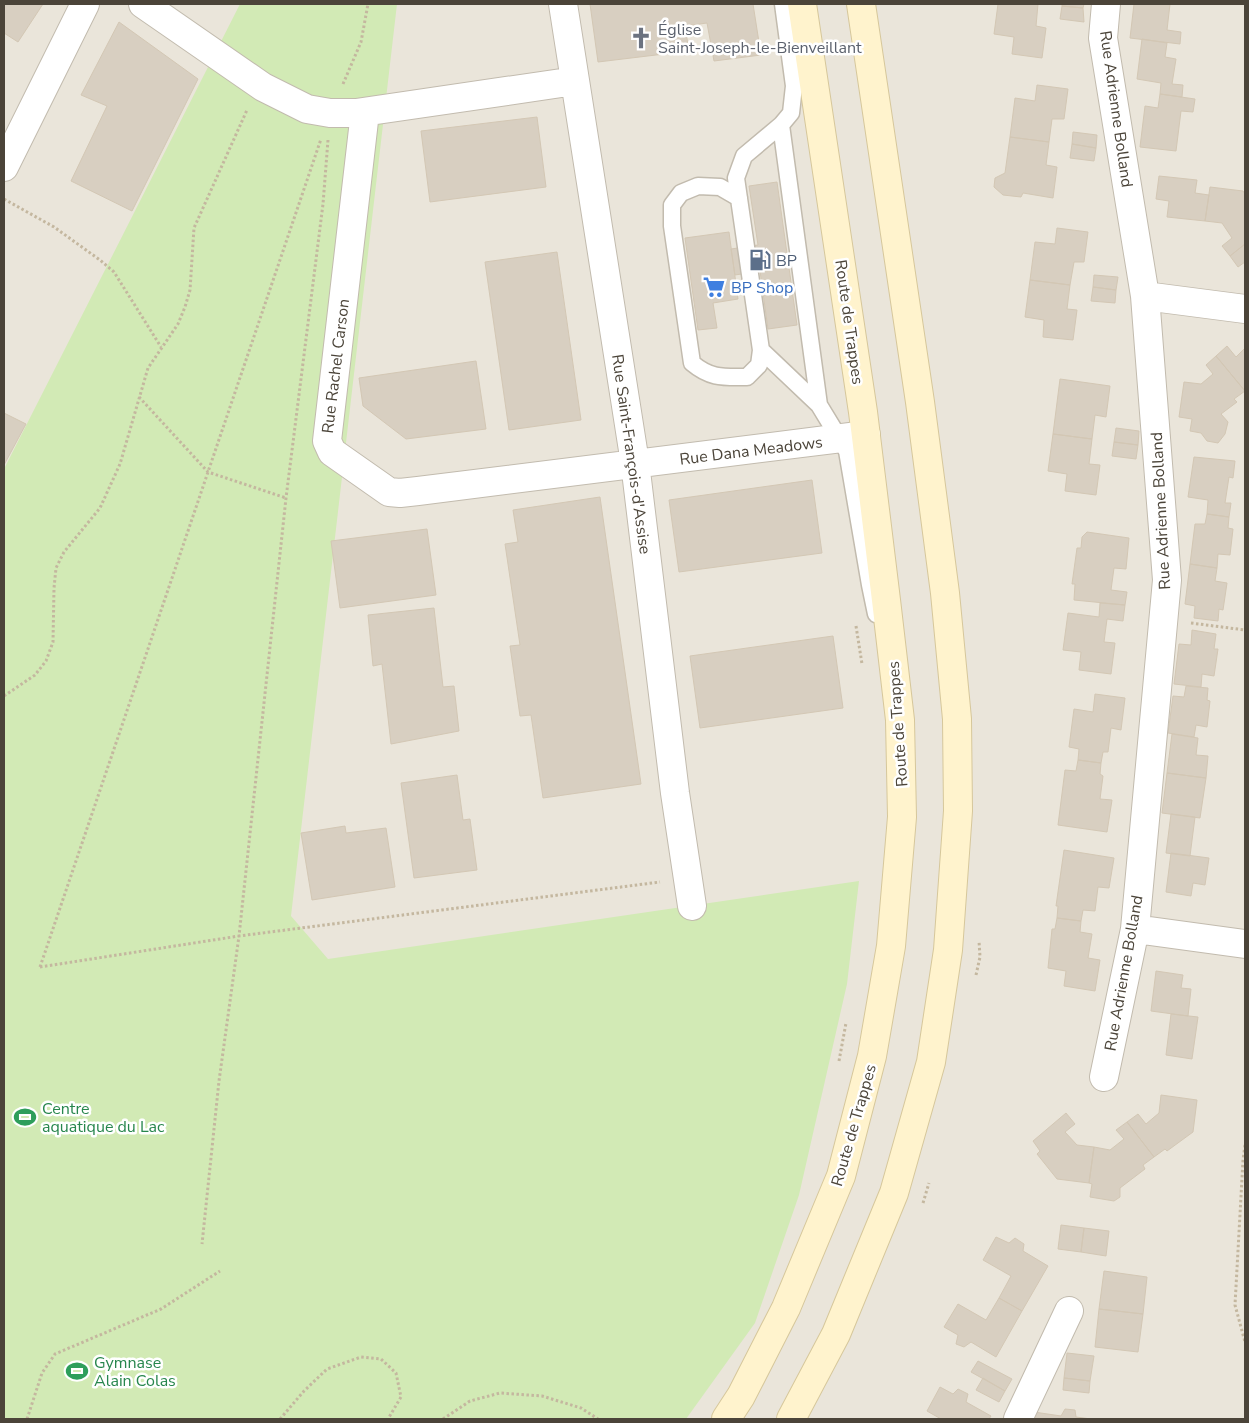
<svg xmlns="http://www.w3.org/2000/svg" width="1249" height="1423" viewBox="0 0 1249 1423" font-family="'Nunito Sans',sans-serif">
	<rect width="100%" height="100%" fill="#f6f3ec"/>
	<path fill="#eae5da" d="M4,4H1245V1419H4Z"/>
	<path fill="#d2eab5" d="M240,4H397L291,916L328,959L859,881L847,984L799,1195L755,1323L686,1419H4V469Z"/>
	<path fill="#d8cfc1" stroke="#d3c7b4" d="M4,4H43L18,42L4,33Z
		M590,4H753L761,55L714,61L707,23L685,26L689,51L598,62Z
		M998,4H1038L1036,26L1046,28L1042,58L1012,54L1014,37L994,34Z
		M1062,4H1084L1083,8L1062,6Z
		M1134,4H1170L1167,30L1181,32L1180,44L1130,38Z
		M1062,6L1083,8L1084,22L1060,19Z
		M119,22L198,79L132,211L71,181L107,106L81,95Z
		M1142,39L1167,43L1165,57L1176,59L1172,84L1183,85L1182,97L1160,94L1161,83L1137,79Z
		M1037,85L1068,89L1064,119H1052L1049,142L1010,137L1015,98L1035,101Z
		M1160,94L1195,99L1193,112L1181,111L1176,151L1140,147L1145,106L1158,108Z
		M537,117L546,187L430,202L421,131Z
		M1073,132L1097,135L1096,148L1072,144Z
		M1010,137L1049,142L1046,165L1057,167L1053,198L1023,193L1021,197L1003,195L994,187L995,178L1005,173Z
		M1072,144L1096,148L1094,161L1070,158Z
		M1159,176L1197,180L1195,193L1209,195L1205,221L1167,217L1169,201L1156,199Z
		M777,182L797,325L768,329L760,271L735,275L731,249L758,245L749,186Z
		M1210,187L1243,191L1245,194V244L1230,256L1222,246L1232,238L1222,223L1205,221Z
		M1057,228L1088,232L1084,262H1074L1070,285L1030,280L1035,242L1055,244Z
		M729,232L738,299L713,303L717,328L698,330L685,238Z
		M1245,244V262L1238,267L1230,256Z
		M557,252L581,420L509,430L485,262Z
		M1094,275L1118,277L1116,290L1093,287Z
		M1030,280L1070,285L1067,309L1077,310L1073,340L1043,337L1044,320L1025,317Z
		M1093,287L1116,290L1115,303L1091,301Z
		M1227,346L1236,357L1245,348V391L1216,356Z
		M1216,356L1245,391L1234,399L1237,402L1221,414L1228,422L1225,434L1218,443L1207,441L1201,433L1190,431L1192,419L1179,417L1184,382L1201,384L1213,374L1206,365Z
		M476,361L486,429L406,439L363,406L359,378Z
		M1060,379L1110,386L1106,417L1095,415L1092,439L1053,434Z
		M4,413L26,424L4,465Z
		M1116,428L1139,431L1138,445L1114,442Z
		M1053,434L1092,439L1089,464L1100,465L1096,495L1065,491L1067,474L1048,471Z
		M1114,442L1138,445L1136,459L1112,456Z
		M1194,457L1235,461L1233,478L1229,477L1225,503H1231L1229,517L1207,514L1208,500L1188,497Z
		M812,480L822,553L679,572L669,500Z
		M600,497L641,784L543,798L531,715L520,716L510,646L520,645L505,544L518,542L513,510Z
		M1207,514L1229,517L1228,528L1233,529L1230,555L1218,554L1217,568L1190,564L1195,524H1205Z
		M427,529L436,595L340,608L331,541Z
		M1087,532L1129,538L1126,569L1114,568L1111,590L1127,592L1125,605L1074,600L1075,584H1072L1077,548H1081L1082,537Z
		M1190,564L1217,568L1215,581L1227,583L1223,610L1219,609L1218,621L1194,618L1195,606L1185,604Z
		M1100,603L1125,605L1123,621L1107,619L1104,642L1115,643L1111,674L1079,670L1081,652L1063,650L1068,613L1099,617Z
		M434,608L443,687L454,686L459,731L391,744L382,664L373,666L368,615Z
		M1192,630L1216,634L1214,649H1218L1214,676L1202,674L1201,687L1174,684L1179,644L1191,645Z
		M833,636L843,708L700,728L690,656Z
		M1186,686L1208,688L1207,700L1210,701L1207,727L1196,725L1194,737L1168,733L1173,696L1184,697Z
		M1095,694L1125,698L1121,730L1111,728L1108,752H1103L1101,763L1078,760L1079,749L1069,747L1074,709L1093,712Z
		M1172,734L1198,738L1196,755L1208,756L1206,778L1167,773Z
		M1078,760L1101,763L1100,774L1103,776L1100,799L1112,800L1107,832L1058,825L1065,770L1076,771Z
		M1167,773L1206,778L1200,818L1162,813Z
		M457,775L463,820L470,819L477,870L414,878L401,783Z
		M1171,814L1195,817L1190,856L1166,853Z
		M345,826L346,833L386,828L395,887L312,900L301,833Z
		M1064,850L1114,858L1109,888L1098,887L1095,911L1083,910L1081,921L1057,918L1058,906H1056Z
		M1171,853L1209,858L1205,885L1193,883L1191,896L1166,892Z
		M1057,918L1081,921L1080,932L1092,934L1088,958L1100,960L1095,991L1064,986L1066,971L1048,968L1052,929H1055Z
		M1156,971L1183,975L1181,988L1191,989L1188,1016L1151,1011Z
		M1171,1014L1198,1017L1192,1059L1166,1055Z
		M1161,1095L1197,1100L1193,1132L1167,1151L1165,1149L1154,1157L1127,1122L1138,1114L1146,1124L1159,1113Z
		M1066,1113L1075,1124L1065,1132L1077,1145L1094,1147L1089,1183L1057,1179L1037,1154L1040,1151L1033,1141Z
		M1127,1122L1154,1157L1143,1165L1145,1169L1120,1188V1197L1114,1201L1090,1197L1092,1184L1089,1183L1094,1147L1110,1150L1124,1139L1116,1130Z
		M1061,1225L1084,1228L1081,1252L1058,1249Z
		M1084,1228L1109,1231L1106,1256L1081,1252Z
		M996,1237L1009,1243L1015,1238L1024,1244L1023,1251L1048,1266L1022,1311L999,1298L1011,1276L983,1260Z
		M1104,1271L1147,1277L1143,1314L1099,1309Z
		M999,1298L1022,1311L996,1357L971,1342L964,1347L956,1344L958,1335L944,1327L958,1304L986,1320Z
		M1099,1309L1143,1314L1138,1352L1095,1347Z
		M1067,1353L1094,1356L1090,1381L1064,1378Z
		M978,1361L1012,1379L1005,1391L971,1372Z
		M983,1378L1005,1391L999,1402L976,1390Z
		M1064,1378L1090,1381L1089,1393L1063,1390Z
		M940,1387L953,1394L958,1389L968,1394L966,1402L991,1416L989,1419H941L927,1411Z
		M1065,1409L1075,1410L1076,1417L1091,1419H1033L1034,1412L1061,1416Z"/>
	<g fill="none" stroke-linecap="round" stroke-linejoin="round">
		<g stroke="#c2bbae" stroke-width="19">
			<path id="service" d="M783,4L794,86L791,113L781,125L744,156L736,178L761,350L819,405L847,451L870,585L876,614
				M781,125L819,405
				M739,198L720,187L698,186L681,193L672,205V226L692,363C711,379 724,377 747,377L759,365L761,350"/>
		</g>
		<g stroke="#c2bbae" stroke-width="30">
			<path id="minor" d="M143,4L263,87L307,109L330,113H356L575,81
				M563,4L635,463L675,793L692,906
				M365,112L327,441L332,452L389,492L400,493L418,491L866,435
				M4,167L85,4
				M1145,296L1245,309
				M1135,929L1245,944
				M1104,1077L1135,929L1167,580L1145,296L1103,38L1106,4
				M1018,1419L1069,1311"/>
		</g>
		<g stroke="#d6c79b" stroke-width="30">
			<path id="secondary" d="M726,1419L741,1396L786,1308L841,1176L872,1056L891,946L902,817L900,720L886,600L863,412L802,4
				M791,1419L836,1334L894,1193L931,1062L948,950L958,811L957,719L945,593L920,402L861,4"/>
		</g>
		<path stroke="#c4b79f" stroke-width="3" stroke-dasharray="2.5 2.5" stroke-linecap="butt" d="M343,84L361,42L368,4
			M328,140L323,204L286,498L239,936L660,882
			M4,199L54,227L100,260L114,272L161,347
			M139,397L208,472L286,498
			M1191,623L1245,630
			M856,626L862,664
			M4,696L35,675L46,661L53,642L54,588L56,568L64,552L100,508L120,464L148,368L178,324L185,307L190,290L194,228L247,110
			M40,967L321,139
			M40,967L239,936L219,1081L202,1244
			M976,975L980,957L979,941
			M839,1061L846,1023
			M1245,1145L1243,1160L1235,1305L1245,1342
			M923,1203L929,1183
			M27,1419L42,1373L55,1354L161,1309L220,1271
			M280,1419L304,1391L327,1369L361,1357L381,1359L396,1373L401,1397L388,1419
			M443,1419L470,1401L500,1393L542,1396L581,1408L598,1419"/>
		<use href="#service" stroke="#fff" stroke-width="16"/>
		<use href="#minor" stroke="#fff" stroke-width="28"/>
		<use href="#secondary" stroke="#fff3cd" stroke-width="28"/>
	</g>
	<defs>
		<g id="church-bare" transform="scale(1.725)"><path d="M-1.2-6h2.4v3.5h3.3v2.4h-3.3V6h-2.4V-.1h-3.3v-2.4h3.3Z" fill="#6b7280" stroke="#fff" stroke-width="2.5" paint-order="stroke"/></g>
		<g id="fuel-bare" transform="scale(1.725)"><path d="M-5.5-6h7V0h2V4h1.3V-2.5L3-4.5l.8-.8L6-3V5H2.5V1h-1V6h-7ZM-4.2-4.7v3.2H.2V-4.7Z" fill="#5c6f8a" stroke="#fff" stroke-width="2.5" paint-order="stroke"/></g>
		<g id="supermarket-bare" transform="scale(1.725)"><path d="M-6-5.5h2.5l.6 2H6L4.5 2H-2.5L-4.4-4H-6ZM-1.5 3.2a1.3 1.3 0 1 0 .1 0ZM3 3.2a1.3 1.3 0 1 0 .1 0Z" fill="#3f7fe0" stroke="#fff" stroke-width="2.5" paint-order="stroke"/></g>
		<g id="stadium-bare" transform="scale(1.725)"><path d="M0-5a6.5 5 0 1 0 0 10a6.5 5 0 1 0 0-10ZM-3.5-1.8h7v3.6h-7Z" fill="#2e9e5b" stroke="#fff" stroke-width="2.5" paint-order="stroke"/></g>
	</defs>
	<g fill-rule="evenodd">
		<use href="#church-bare" x="641" y="38"/>
		<use href="#fuel-bare" x="760" y="260"/>
		<use href="#supermarket-bare" x="714" y="287"/>
		<use href="#stadium-bare" x="25" y="1117"/>
		<use href="#stadium-bare" x="77" y="1371"/>
	</g>
	<g text-anchor="middle" stroke-width="5" stroke-linejoin="round" paint-order="stroke">
		<g font-size="16" fill="#5b616d" stroke="#fff" text-anchor="start">
			<text x="658" y="35">Église<tspan x="658" dy="18">Saint-Joseph-le-Bienveillant</tspan></text>
		</g>
		<g font-size="16" fill="#4b4439" stroke="#fff">
			<text transform="translate(1117 109) rotate(82)" y="6">Rue Adrienne Bolland</text>
			<text transform="translate(850 322) rotate(82)" y="6">Route de Trappes</text>
			<text transform="translate(335 366) rotate(-83)" y="6">Rue Rachel Carson</text>
			<text transform="translate(751 450) rotate(-7)" y="6">Rue Dana Meadows</text>
			<text transform="translate(632 454) rotate(82)" y="6">Rue Saint-François-d'Assise</text>
			<text transform="translate(1160 511) rotate(-93)" y="6">Rue Adrienne Bolland</text>
			<text transform="translate(897 724) rotate(-94)" y="6">Route de Trappes</text>
			<text transform="translate(1123 973) rotate(-80)" y="6">Rue Adrienne Bolland</text>
			<text transform="translate(853 1125) rotate(-74)" y="6">Route de Trappes</text>
		</g>
		<g font-size="16" fill="#4e5e75" stroke="#fff" text-anchor="start">
			<text x="776" y="266">BP</text>
		</g>
		<g font-size="16" fill="#366cbe" stroke="#fff" text-anchor="start">
			<text x="731" y="293">BP Shop</text>
		</g>
		<g font-size="16" fill="#27864d" stroke="#fff" text-anchor="start">
			<text x="42" y="1114">Centre<tspan x="42" dy="18">aquatique du Lac</tspan></text>
			<text x="94" y="1368">Gymnase<tspan x="94" dy="18">Alain Colas</tspan></text>
		</g>
	</g>
	<rect width="1249" height="1423" fill="none" stroke="#4b4439" stroke-width="10"/>
</svg>
